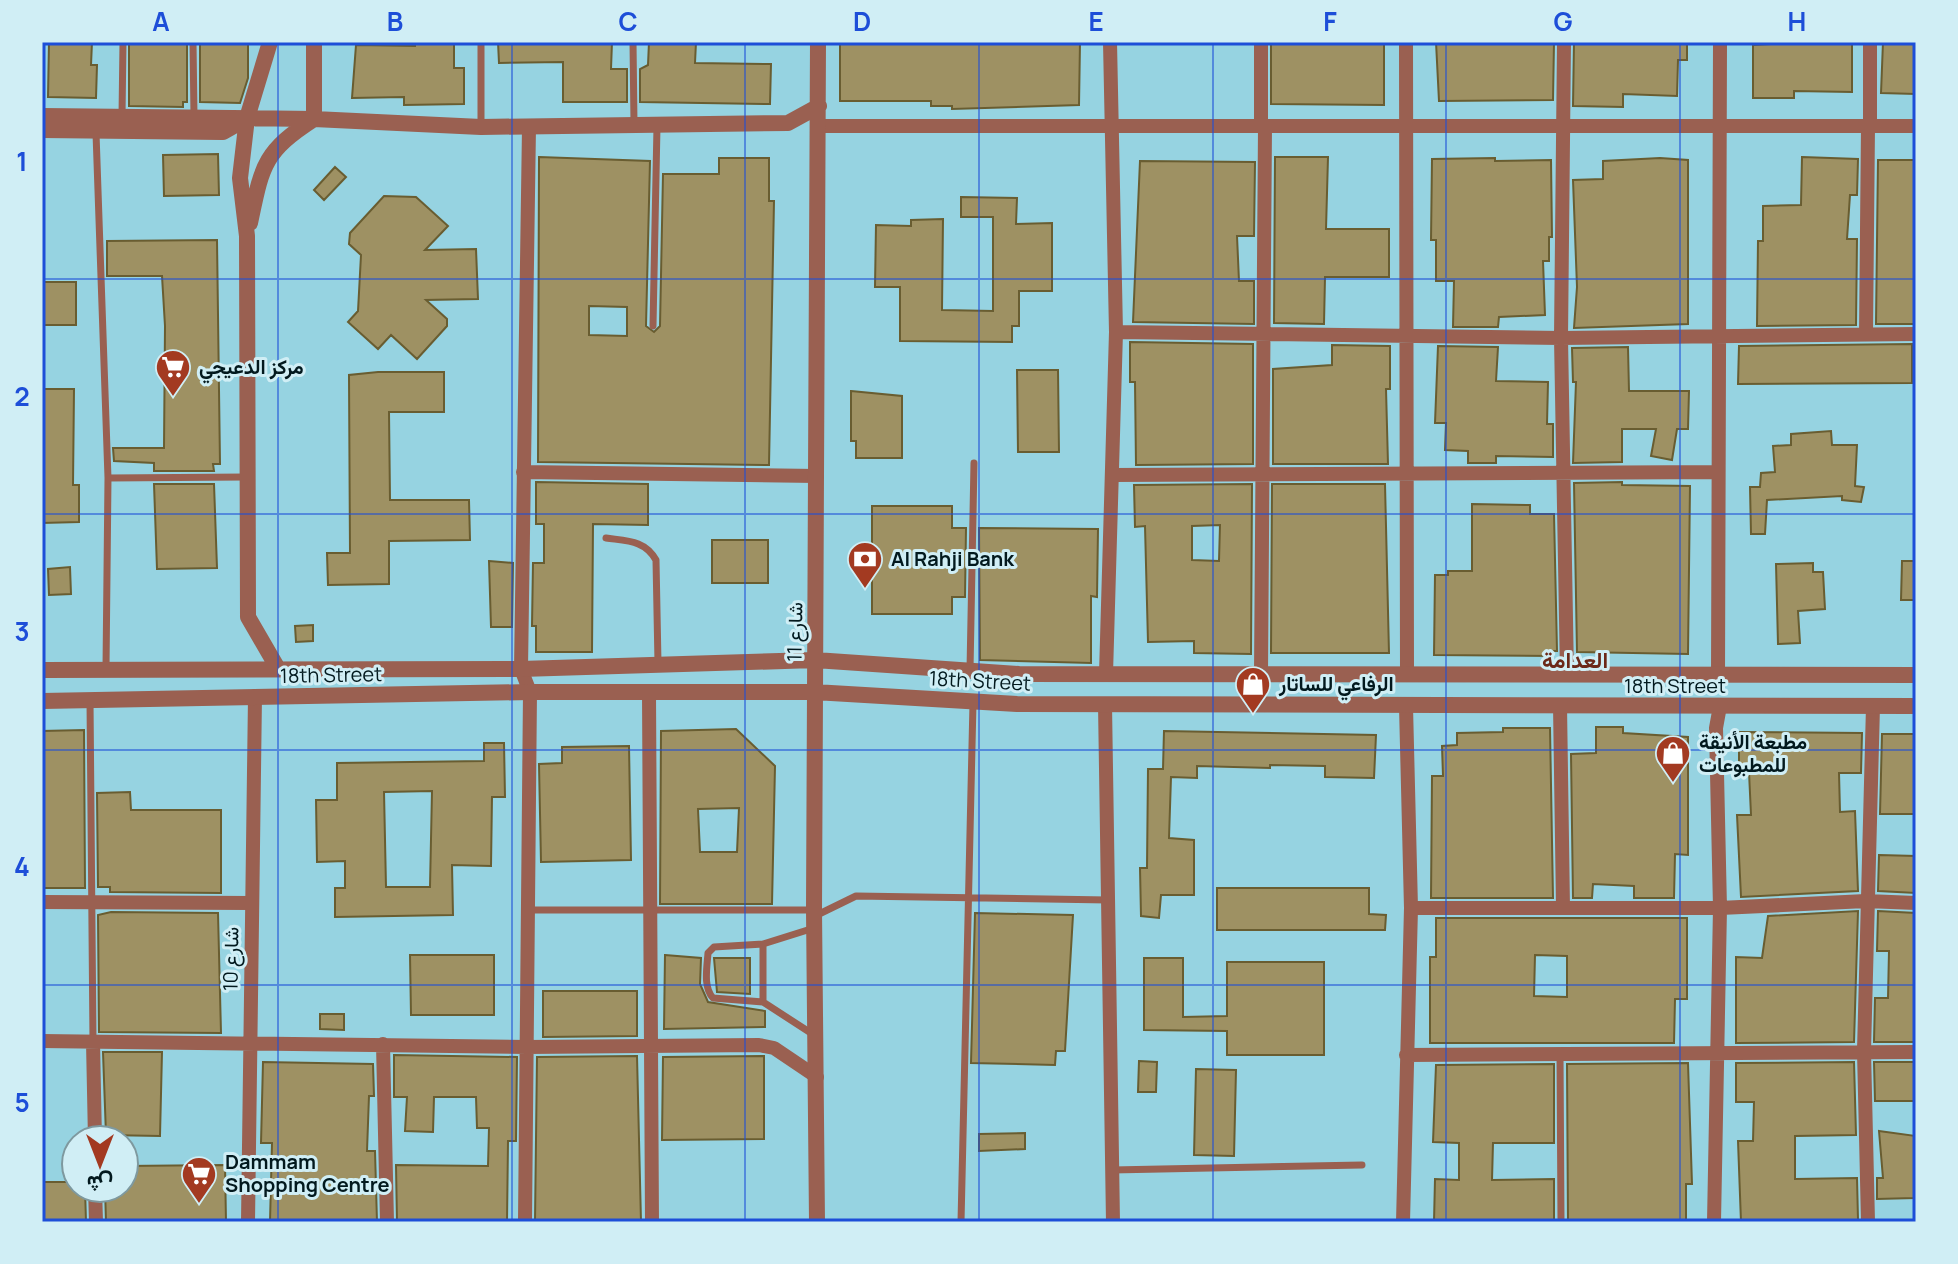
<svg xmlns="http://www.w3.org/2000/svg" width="1958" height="1264" viewBox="0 0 1958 1264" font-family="Manrope,Vazirmatn,sans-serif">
	<rect width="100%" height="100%" fill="#96d3e1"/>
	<path fill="#9e9163" stroke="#695d31" stroke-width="2" fill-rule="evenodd" d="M49,42H92L91,65H97L96,98L48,97Z
		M129,42H187V102H183V107L129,106Z
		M200,42H248V78L240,103L200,102Z
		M415,42H454V68H464V104L404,105V97L352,98L356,45L415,46Z
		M498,42H612L611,69H627V102H563V62L499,63Z
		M649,42H696L695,63L771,64L770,104L640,102V69L648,65Z
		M840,42H1080L1079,105L952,109V106H931V101H840Z
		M1271,42H1384V105L1271,104Z
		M1436,42H1554L1553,100L1439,101Z
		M1574,42H1687V60H1678L1677,96L1623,94V107L1573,106Z
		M1808,42H1852V92L1794,91V98H1753V45Z
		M1883,42H1916V94L1881,93Z
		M218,154L219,195L164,196L163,155Z
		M539,157L650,161L646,326L654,332L660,326L663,174H719V158H769V201H774L769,465L538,462ZM589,306L627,307V336L589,335Z
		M1275,157H1328L1326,229H1389V277H1325L1324,324L1274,323Z
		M1802,157L1858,159L1857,195H1850L1847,239H1857L1856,325L1757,326L1758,241H1763V206L1801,205Z
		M1495,158V161L1551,160L1552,237H1549V261H1543L1545,315L1499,317L1498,327H1453L1454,281H1436V240H1431L1432,159Z
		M1660,158L1688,160V324L1574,328L1577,287L1573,180L1603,179V161Z
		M1878,160H1916V324H1876Z
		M1140,161L1255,162L1254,236H1237L1239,281H1254V324L1133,322Z
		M335,167L346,177L324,200L314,190Z
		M384,196L416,197L448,226L425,250L476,249L478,299L426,300L447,319V326L417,359L391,335L378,349L348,322L358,311L361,255L349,244L350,233Z
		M961,197L1017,198L1016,224L1052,223V291H1019V326H1012V342L900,341V287H875L876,225L911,226V220L943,219L942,310L993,311V217H961Z
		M217,240L220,464H213L214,471H154V463L114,461L113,448H164L165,326L162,276H107V241Z
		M42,282H76V325H42Z
		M1130,342L1253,344V464L1136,465L1135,382H1130Z
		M1912,344V383L1738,384L1739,346Z
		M1332,345L1390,346V389H1386L1388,464H1273V369L1332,365Z
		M1438,346L1498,347L1496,381L1548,382L1547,424H1553V457L1496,456V463H1468V451L1445,450L1446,423H1435Z
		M1628,347L1629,391H1689L1688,429H1677L1672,460L1651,456L1656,429H1622V462L1573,463L1576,382H1573L1572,348Z
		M1017,370H1058L1059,452H1018Z
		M378,372H444V412H389L390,500H469L470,540L389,541V584L328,585L327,553H350L349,375Z
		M42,389H74L73,485H79V522L42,523Z
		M851,391L902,396V458H856V441H851Z
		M1831,431L1832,445H1857L1855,486L1864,487L1861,502L1842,500V496L1767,500L1765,534H1751L1750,487H1760L1761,473L1775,472L1773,446L1791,445V434Z
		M536,482L648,484V525L593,524L592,652H536V626H532L533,563H544V524H536Z
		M1622,482V485L1690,486L1688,654L1577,652L1574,483Z
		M154,484H214L217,568L157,569Z
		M1252,484L1251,654L1194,653V641L1148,642L1145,526L1135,527L1134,485ZM1220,525L1219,561L1192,560V526Z
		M1272,484H1385L1389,653H1271Z
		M1472,504L1530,505V514H1554L1557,651H1552V656L1434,655L1435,575H1448V571H1472Z
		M872,506H952V528H966L965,597H952V614H872Z
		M979,528L1098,529L1097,597L1091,596V663L980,660Z
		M712,540H768V583H712Z
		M489,561L513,563L512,627H491Z
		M1902,561H1916V600H1901Z
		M1813,563V572H1823L1825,609L1798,611L1800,643L1778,644L1776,564Z
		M70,567L71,594L49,595L48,569Z
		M313,625V641L296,642L295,626Z
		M1596,727H1623V733L1688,737V855L1675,854L1674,898H1634V886L1593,884L1592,898H1573L1571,754L1596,753Z
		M1503,728H1550L1553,898H1431L1432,776H1443L1442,746L1457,745V733L1503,732Z
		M736,729L775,766L772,904H660L661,731ZM739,808L737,852H700L698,809Z
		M84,730L85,888H42V731Z
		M1164,731L1376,735L1374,778L1325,777V766L1270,765V768L1197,766V778L1171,777L1169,838L1194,840V895H1161L1159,918L1141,916L1140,868H1147L1148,769H1163Z
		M1739,732L1862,733L1861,773H1839L1840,812L1855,811L1858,891L1741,897L1737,815H1751L1749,772H1739Z
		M1882,734H1916V814H1880Z
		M484,743H504L505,797H492L491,866L452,865L453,915L335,917V888H345V861L317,862L316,800H337V763L484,761ZM432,791L430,887H386L384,792Z
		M629,746L631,860L541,862L539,764L562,763V747Z
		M130,792L131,810H221V893L110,892V887H98L97,793Z
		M1879,855L1916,856V893L1878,891Z
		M1217,888H1369V914L1386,915L1385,930H1217Z
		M1858,911L1854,1042L1736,1043V957L1762,958L1768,916Z
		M1878,911L1916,913V1042H1874L1875,998H1888L1889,951H1877Z
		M111,912L218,913L221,1033L99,1032L98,915Z
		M975,913L1073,915L1065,1051H1056L1055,1065L971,1063Z
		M1436,918H1687V999H1675L1674,1043H1430V957H1436ZM1535,955L1567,956V997L1534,996Z
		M410,955H494V1015H411Z
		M665,955L701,958L700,984L708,1002L765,1011V1027L664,1029Z
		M714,958H750V994L717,992Z
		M1144,958H1183V1017L1227,1016V962H1324V1055H1227V1031L1144,1030Z
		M543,991H637V1036L543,1037Z
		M320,1014H344V1030L320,1029Z
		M103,1052H162L160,1136L106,1135Z
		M394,1055L517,1057L516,1141H508L507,1222H397L396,1165L488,1166L489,1128H477L476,1097H434L433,1132L405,1131L407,1097H394Z
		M637,1056L641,1222H535L537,1057Z
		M764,1056V1139L662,1140L663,1057Z
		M1139,1061L1157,1062L1156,1092H1138Z
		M263,1062L373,1064L374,1096H369L367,1151H375L377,1222H270L272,1143H261Z
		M1854,1062L1856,1135L1795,1136V1179L1857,1178L1858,1220L1741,1222L1738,1141H1753L1754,1102H1736V1063Z
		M1874,1062H1916V1101H1875Z
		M1688,1063L1692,1184H1686V1222H1568L1567,1064Z
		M1554,1064V1143H1493L1492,1180L1554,1179V1222H1434L1435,1179L1459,1180V1143L1433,1142L1436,1065Z
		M1196,1069L1236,1070L1234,1156L1194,1155Z
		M1879,1131L1916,1136L1915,1198L1877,1199V1178H1883Z
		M1025,1133V1149L979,1151V1134Z
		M225,1165L226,1222H106L105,1188H124V1166Z
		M42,1182H76V1188H85L86,1222H42Z"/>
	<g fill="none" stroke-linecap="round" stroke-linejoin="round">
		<path stroke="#9a6051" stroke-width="7" d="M193,42L194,116
			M633,42L634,124
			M122,116L123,42
			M481,125V42
			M96,133L108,478L106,668
			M653,326L657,126
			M108,478L246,477
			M606,538C627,541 645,540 656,560L658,663
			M970,670L974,463
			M90,700L93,1042
			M529,910H814
			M815,916L856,896L1108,900
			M814,928L763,944V1002L814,1035
			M763,1002L713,998C703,987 707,968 708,953L714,947L763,944
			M1560,1053L1561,1222
			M1112,1170L1362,1165
			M961,1222L973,703"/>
		<path stroke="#9a6051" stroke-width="14" d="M1261,42V126
			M1406,42L1407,674
			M1564,42L1561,338L1567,675
			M1870,42V126
			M819,126H1916
			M1116,332L1561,338L1916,334
			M1866,334L1868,126
			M523,472L817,476
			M1112,475L1718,472
			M1106,674L1116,332L1110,42
			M1261,674L1265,126
			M1718,675L1720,42
			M649,694L652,1222
			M1105,704L1113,1222
			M1560,705L1563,907
			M42,902L252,903
			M1411,908H1720L1866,901L1916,903
			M42,1041L527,1047L759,1045L774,1048L817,1077
			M93,1042L95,1140
			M383,1044L387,1222
			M1406,1055L1916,1052
			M95,1188L96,1222
			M248,1222L255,696
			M525,1222L530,692L521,669L529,127
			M1403,1222L1411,908L1406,706
			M1714,1222L1720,908L1716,728L1720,706
			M1868,1222L1864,1051L1873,706"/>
		<path stroke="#9a6051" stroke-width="16" d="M270,42L247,118L240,178L247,236L248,617L277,667
			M42,116L314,119L481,127L788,123L819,106
			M42,130L223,132L246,119
			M250,223C262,166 263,152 314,119V42
			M42,670L521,669L815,660L1019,674L1916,675
			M42,701L530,692H814L1017,704L1916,706
			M817,1222L814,910L818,42"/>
	</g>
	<path fill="none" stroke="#1d4ed8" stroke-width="2" stroke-opacity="0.55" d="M278,42V1222M512,42V1222M745,42V1222M979,42V1222M1213,42V1222M1446,42V1222M1680,42V1222M42,279H1916M42,514H1916M42,750H1916M42,985H1916"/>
	<defs>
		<g id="supermarket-pin" transform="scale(1.8)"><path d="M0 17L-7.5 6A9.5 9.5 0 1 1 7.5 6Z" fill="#a33a21" stroke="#d0eef5"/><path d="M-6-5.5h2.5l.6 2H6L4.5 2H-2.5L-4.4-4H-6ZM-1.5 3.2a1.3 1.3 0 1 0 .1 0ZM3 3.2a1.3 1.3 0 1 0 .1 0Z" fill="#fff"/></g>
		<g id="bank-pin" transform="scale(1.8)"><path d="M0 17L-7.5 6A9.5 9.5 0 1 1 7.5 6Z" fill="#a33a21" stroke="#d0eef5"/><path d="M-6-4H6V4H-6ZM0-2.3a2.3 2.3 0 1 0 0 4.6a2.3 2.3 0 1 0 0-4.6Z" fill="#fff"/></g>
		<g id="shop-pin" transform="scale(1.8)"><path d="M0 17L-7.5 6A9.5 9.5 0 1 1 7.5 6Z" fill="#a33a21" stroke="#d0eef5"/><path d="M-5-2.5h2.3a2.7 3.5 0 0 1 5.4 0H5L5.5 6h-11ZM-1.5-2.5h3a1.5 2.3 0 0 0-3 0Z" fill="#fff"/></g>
	</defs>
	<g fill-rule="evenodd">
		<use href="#supermarket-pin" x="173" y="367"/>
		<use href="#bank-pin" x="865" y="559"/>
		<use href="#shop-pin" x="1253" y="684"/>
		<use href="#shop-pin" x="1673" y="753"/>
		<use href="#supermarket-pin" x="199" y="1174"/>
	</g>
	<g text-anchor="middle" stroke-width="6" stroke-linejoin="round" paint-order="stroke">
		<g font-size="20" font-weight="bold" fill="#02191e" stroke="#d0eef5" text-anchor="start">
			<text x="199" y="374">مركز الدعيجي</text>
			<text x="891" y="566">Al Rahji Bank</text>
			<text x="1279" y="691">الرفاعي للساتار</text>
			<text x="1699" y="749">مطبعة الأنيقة<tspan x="1699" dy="23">للمطبوعات</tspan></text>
			<text x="225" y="1169">Dammam<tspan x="225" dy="23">Shopping Centre</tspan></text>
		</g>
		<g font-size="20" fill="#02191e" stroke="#d0eef5">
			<text transform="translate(795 632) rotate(-89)" y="7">شارع 11</text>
			<text transform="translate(331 675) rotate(-1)" y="7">18th Street</text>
			<text transform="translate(980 681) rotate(3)" y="7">18th Street</text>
			<text x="1675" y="693">18th Street</text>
			<text transform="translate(231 959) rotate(-89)" y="7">شارع 10</text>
		</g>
		<g font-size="22" font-weight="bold" fill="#6b2818" stroke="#d0eef5">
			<text x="1575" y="668">العدامة</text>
		</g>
	</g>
	<rect width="1958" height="1264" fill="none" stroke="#d0eef5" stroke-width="88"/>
	<g transform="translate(100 1164) rotate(180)"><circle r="38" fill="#d0eef5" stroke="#7e999f" stroke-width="2"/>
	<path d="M0-6L14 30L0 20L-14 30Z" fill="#a33a21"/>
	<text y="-12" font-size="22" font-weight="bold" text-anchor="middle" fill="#02191e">ش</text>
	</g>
	<rect x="44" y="44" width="1870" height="1176" fill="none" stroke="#1d4ed8" stroke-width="3"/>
	<g font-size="26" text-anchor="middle" font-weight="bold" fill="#1d4ed8">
		<text x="161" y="31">A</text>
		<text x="395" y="31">B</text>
		<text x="628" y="31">C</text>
		<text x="862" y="31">D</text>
		<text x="1096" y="31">E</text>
		<text x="1330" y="31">F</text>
		<text x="1563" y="31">G</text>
		<text x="1797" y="31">H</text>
		<text x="22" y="171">1</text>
		<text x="22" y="406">2</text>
		<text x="22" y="641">3</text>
		<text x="22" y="876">4</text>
		<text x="22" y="1112">5</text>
	</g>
</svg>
